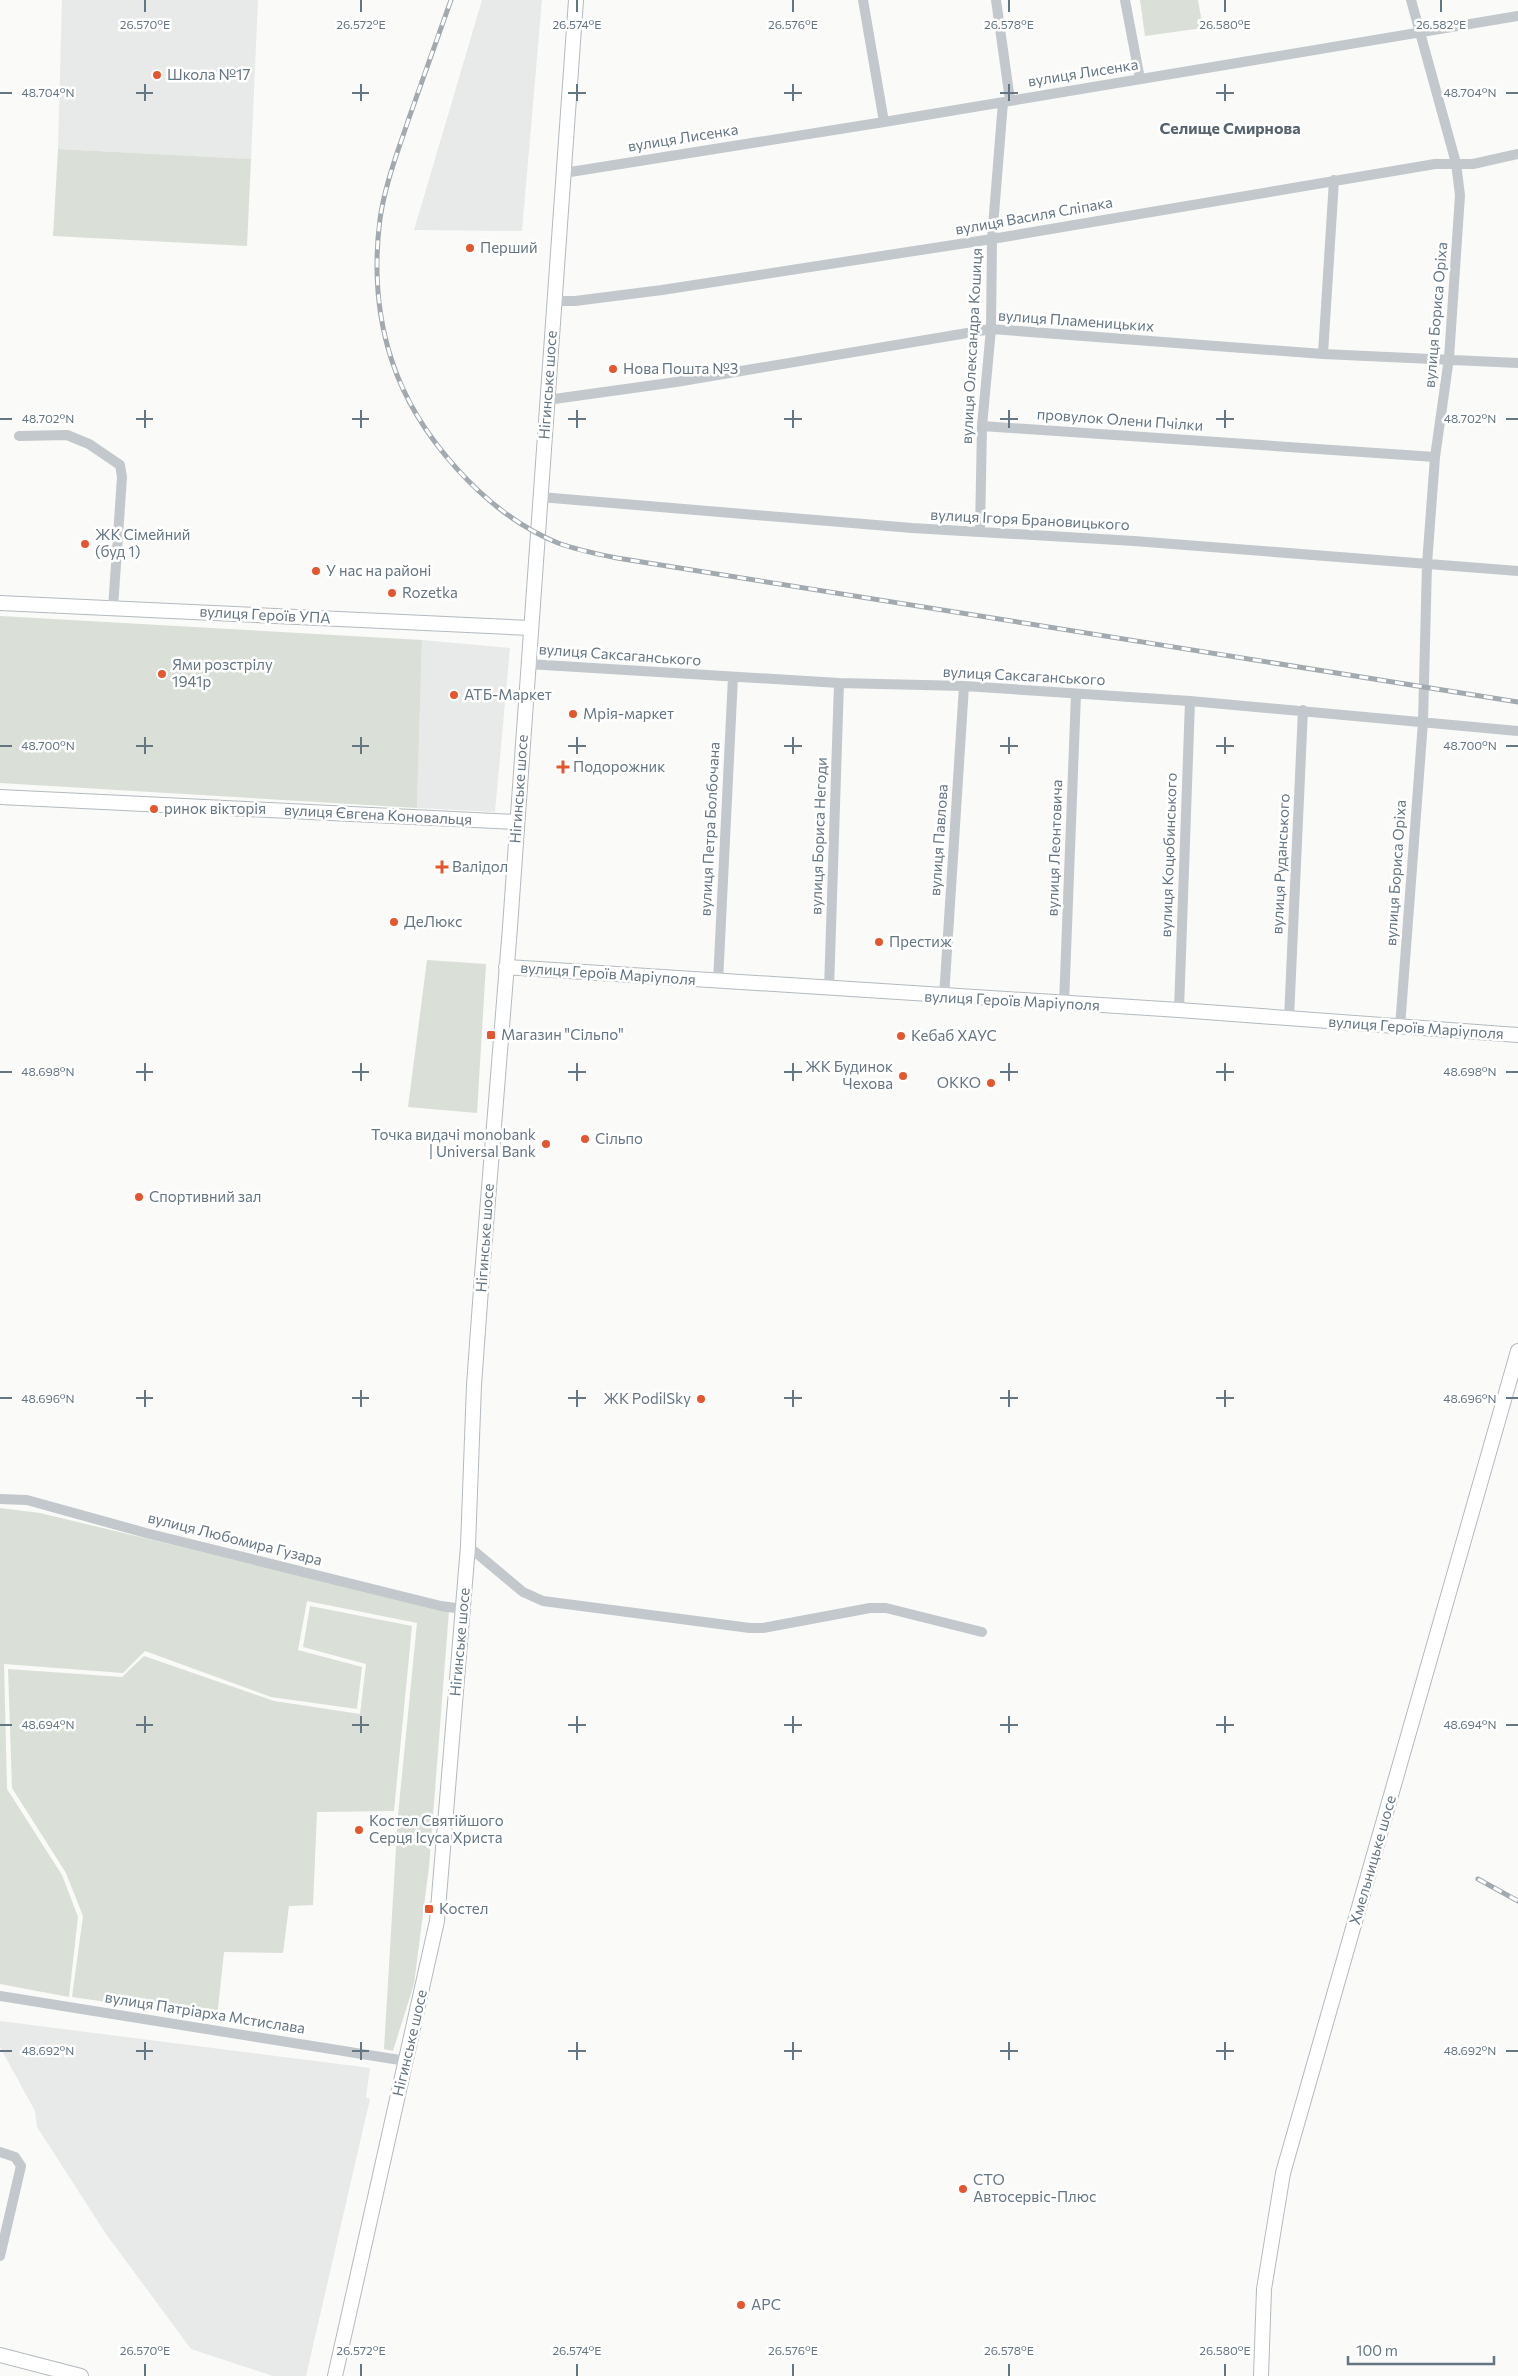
<svg xmlns="http://www.w3.org/2000/svg" width="1518" height="2376" viewBox="0 0 1518 2376" font-family="Commissioner,sans-serif">
	<rect width="100%" height="100%" fill="#fafaf8"/>
	<path fill="#e8e9e9" d="M62,0H258L251,159L58,149Z
		M482,0H542L522,231L414,230Z
		M422,640L510,648L495,812L417,808Z
		M0,2021L370,2068L366,2097L370,2099L306,2376H273L191,2349L106,2234L37,2127L35,2111L0,2047Z"/>
	<path fill="#dadfd7" d="M1140,0H1198L1203,28L1145,36Z
		M58,149L251,159L247,246L53,236Z
		M0,616L422,640L417,808L0,783Z
		M427,960L486,964L477,1113L408,1107Z
		M0,1508L40,1513L449,1611L429,1867L414,1984L393,2051L384,2049L398,1815L417,1623L307,1601L298,1650L362,1667L357,1709L271,1697L145,1651L123,1673L4,1664L7,1789L62,1875L78,1917L69,1997L0,1984Z
		M310,1606L412,1626L394,1811L317,1812L313,1905L289,1906L283,1953L224,1952L217,2018L72,1997L83,1916L66,1873L12,1788L8,1669L122,1677L144,1656L274,1701L360,1714L366,1664L303,1647Z"/>
	<g fill="none" stroke-linecap="round" stroke-linejoin="round">
		<g stroke="#b3babf" stroke-width="16">
			<path id="secondary" d="M0,603L530,628
				M0,797L516,822
				M506,967L1179,1010L1518,1035
				M0,2355L81,2376
				M335,2376L437,1921L468,1546L474,1385L482,1275L510,927L576,0
				M1261,2376L1264,2289L1283,2173L1518,1351"/>
		</g>
		<path stroke="#c3c8cc" stroke-width="10" d="M863,0L884,122
			M996,0L1010,100
			M1125,0L1140,79
			M564,173L884,122L1518,16
			M553,301H575L662,290L992,239L1435,164H1473L1518,154
			M1323,354L1334,180
			M547,400L676,382L991,329L1323,354L1518,363
			M982,426L1435,457
			M19,436L67,435L89,444L120,465L122,477L113,608
			M540,497L912,528L1134,541L1518,571
			M980,532L982,426L991,329L992,239L1003,102
			M528,664L839,683L964,686L1190,701L1518,731
			M718,982L733,677
			M829,989L839,683
			M944,997L964,686
			M1064,1004L1076,694
			M1179,1010L1190,701
			M1289,1018L1303,710
			M1400,1027L1423,722L1427,564L1435,457L1449,358L1460,195L1456,163L1411,0
			M0,1499L27,1500L146,1533L441,1606L463,1609
			M468,1546L523,1592L543,1601L750,1628H763L870,1608H886L982,1632
			M0,1996L406,2061
			M0,2152L15,2157L21,2166L0,2256"/>
		<use href="#secondary" stroke="#fff" stroke-width="14"/>
		<g stroke="#a2aab0" stroke-width="5">
			<path id="rail" d="M451,0C437,39 423,78 409,118C398,151 385,184 380,219C374,266 377,316 392,361C416,435 486,514 558,543C577,550 597,554 617,558L1518,702
				M1478,1879L1518,1901"/>
		</g>
		<use href="#rail" stroke="#fff" stroke-width="3" stroke-dasharray="9" stroke-linecap="butt"/>
	</g>
	<path fill="none" stroke="#657683" stroke-width="2" d="M145,0V12M361,0V12M577,0V12M793,0V12M1009,0V12M1225,0V12M1441,0V12M145,84V101M361,84V101M577,84V101M793,84V101M1009,84V101M1225,84V101M0,93H12M136,93H153M352,93H369M568,93H586M784,93H802M1000,93H1018M1216,93H1234M1506,93H1518M145,410V428M361,410V428M577,410V428M793,410V428M1009,410V428M1225,410V428M0,419H12M136,419H153M352,419H369M568,419H586M784,419H802M1000,419H1018M1216,419H1234M1506,419H1518M145,737V754M361,737V754M577,737V754M793,737V754M1009,737V754M1225,737V754M0,746H12M136,746H153M352,746H369M568,746H586M784,746H802M1000,746H1018M1216,746H1234M1506,746H1518M145,1063V1081M361,1063V1081M577,1063V1081M793,1063V1081M1009,1063V1081M1225,1063V1081M0,1072H12M136,1072H153M352,1072H369M568,1072H586M784,1072H802M1000,1072H1018M1216,1072H1234M1506,1072H1518M145,1390V1407M361,1390V1407M577,1390V1407M793,1390V1407M1009,1390V1407M1225,1390V1407M0,1398H12M136,1398H153M352,1398H369M568,1398H586M784,1398H802M1000,1398H1018M1216,1398H1234M1506,1398H1518M145,1716V1733M361,1716V1733M577,1716V1733M793,1716V1733M1009,1716V1733M1225,1716V1733M0,1725H12M136,1725H153M352,1725H369M568,1725H586M784,1725H802M1000,1725H1018M1216,1725H1234M1506,1725H1518M145,2042V2060M361,2042V2060M577,2042V2060M793,2042V2060M1009,2042V2060M1225,2042V2060M0,2051H12M136,2051H153M352,2051H369M568,2051H586M784,2051H802M1000,2051H1018M1216,2051H1234M1506,2051H1518M145,2364V2376M361,2364V2376M577,2364V2376M793,2364V2376M1009,2364V2376M1225,2364V2376"/>
	<g fill="#e4572e" stroke="#fff" stroke-width="2">
		<circle cx="157" cy="75" r="5"/>
		<circle cx="470" cy="248" r="5"/>
		<circle cx="613" cy="369" r="5"/>
		<circle cx="85" cy="544" r="5"/>
		<circle cx="316" cy="571" r="5"/>
		<circle cx="392" cy="593" r="5"/>
		<circle cx="162" cy="674" r="5"/>
		<circle cx="454" cy="695" r="5"/>
		<circle cx="573" cy="714" r="5"/>
		<path d="M560.5 759.5h5v5h5v5h-5v5h-5v-5h-5v-5h5z"/>
		<circle cx="154" cy="809" r="5"/>
		<path d="M439.5 859.5h5v5h5v5h-5v5h-5v-5h-5v-5h5z"/>
		<circle cx="394" cy="922" r="5"/>
		<circle cx="879" cy="942" r="5"/>
		<rect x="486" y="1030" width="10" height="10" rx="2.5"/>
		<circle cx="901" cy="1036" r="5"/>
		<circle cx="903" cy="1076" r="5"/>
		<circle cx="991" cy="1083" r="5"/>
		<circle cx="585" cy="1139" r="5"/>
		<circle cx="546" cy="1144" r="5"/>
		<circle cx="139" cy="1197" r="5"/>
		<circle cx="701" cy="1399" r="5"/>
		<circle cx="359" cy="1830" r="5"/>
		<rect x="424" y="1904" width="10" height="10" rx="2.5"/>
		<circle cx="963" cy="2189" r="5"/>
		<circle cx="741" cy="2305" r="5"/>
	</g>
	<g text-anchor="middle" stroke-width="5" stroke-linejoin="round" paint-order="stroke">
		<g font-size="15" fill="#657683" stroke="#fff">
			<text transform="translate(1083 73) rotate(-9)" y="5">вулиця Лисенка</text>
			<text transform="translate(683 138) rotate(-9)" y="5">вулиця Лисенка</text>
			<text transform="translate(1034 216) rotate(-10)" y="5">вулиця Василя Сліпака</text>
			<text transform="translate(1436 315) rotate(-85)" y="5">вулиця Бориса Оріха</text>
			<text transform="translate(1076 321) rotate(4)" y="5">вулиця Пламеницьких</text>
			<text transform="translate(972 346) rotate(-87)" y="5">вулиця Олександра Кошиця</text>
			<text transform="translate(548 385) rotate(-86)" y="5">Нігинське шосе</text>
			<text transform="translate(1120 420) rotate(4)" y="5">провулок Олени Пчілки</text>
			<text transform="translate(1030 520) rotate(3)" y="5">вулиця Ігоря Брановицького</text>
			<text transform="translate(265 615) rotate(3)" y="5">вулиця Героїв УПА</text>
			<text transform="translate(620 655) rotate(4)" y="5">вулиця Саксаганського</text>
			<text transform="translate(1024 676) rotate(3)" y="5">вулиця Саксаганського</text>
			<text transform="translate(519 789) rotate(-86)" y="5">Нігинське шосе</text>
			<text transform="translate(378 815) rotate(3)" y="5">вулиця Євгена Коновальця</text>
			<text transform="translate(710 829) rotate(-87)" y="5">вулиця Петра Болбочана</text>
			<text transform="translate(819 836) rotate(-88)" y="5">вулиця Бориса Негоди</text>
			<text transform="translate(939 840) rotate(-86)" y="5">вулиця Павлова</text>
			<text transform="translate(1055 848) rotate(-88)" y="5">вулиця Леонтовича</text>
			<text transform="translate(1169 855) rotate(-88)" y="5">вулиця Коцюбинського</text>
			<text transform="translate(1281 864) rotate(-87)" y="5">вулиця Руданського</text>
			<text transform="translate(1396 873) rotate(-86)" y="5">вулиця Бориса Оріха</text>
			<text transform="translate(608 974) rotate(4)" y="5">вулиця Героїв Маріуполя</text>
			<text transform="translate(1012 1001) rotate(3)" y="5">вулиця Героїв Маріуполя</text>
			<text transform="translate(1416 1028) rotate(4)" y="5">вулиця Героїв Маріуполя</text>
			<text transform="translate(485 1238) rotate(-86)" y="5">Нігинське шосе</text>
			<text transform="translate(235 1539) rotate(14)" y="5">вулиця Любомира Гузара</text>
			<text transform="translate(460 1642) rotate(-85)" y="5">Нігинське шосе</text>
			<text transform="translate(1373 1860) rotate(-74)" y="5">Хмельницьке шосе</text>
			<text transform="translate(205 2013) rotate(9)" y="5">вулиця Патріарха Мстислава</text>
			<text transform="translate(410 2043) rotate(-77)" y="5">Нігинське шосе</text>
		</g>
		<g font-size="15" fill="#657683" stroke="#fff" text-anchor="start">
			<text x="167" y="80">Школа №17</text>
			<text x="480" y="253">Перший</text>
			<text x="623" y="374">Нова Пошта №3</text>
			<text x="95" y="540">ЖК Сімейний<tspan x="95" dy="17">(буд 1)</tspan></text>
			<text x="326" y="576">У нас на районі</text>
			<text x="402" y="598">Rozetka</text>
			<text x="172" y="670">Ями розстрілу<tspan x="172" dy="17">1941р</tspan></text>
			<text x="464" y="700">АТБ-Маркет</text>
			<text x="583" y="719">Мрія-маркет</text>
			<text x="573" y="772">Подорожник</text>
			<text x="164" y="814">ринок вікторія</text>
			<text x="452" y="872">Валідол</text>
			<text x="404" y="927">ДеЛюкс</text>
			<text x="889" y="947">Престиж</text>
			<text x="501" y="1040">Магазин "Сільпо"</text>
			<text x="911" y="1041">Кебаб ХАУС</text>
			<text x="893" y="1072" text-anchor="end">ЖК Будинок<tspan x="893" dy="17">Чехова</tspan></text>
			<text x="981" y="1088" text-anchor="end">ОККО</text>
			<text x="536" y="1140" text-anchor="end">Точка видачі monobank<tspan x="536" dy="17">| Universal Bank</tspan></text>
			<text x="595" y="1144">Сільпо</text>
			<text x="149" y="1202">Спортивний зал</text>
			<text x="691" y="1404" text-anchor="end">ЖК PodilSky</text>
			<text x="369" y="1826">Костел Святійшого<tspan x="369" dy="17">Серця Ісуса Христа</tspan></text>
			<text x="439" y="1914">Костел</text>
			<text x="973" y="2185">СТО<tspan x="973" dy="17">Автосервіс-Плюс</tspan></text>
			<text x="751" y="2310">АРС</text>
		</g>
		<g font-size="16" font-weight="bold" fill="#57646e" stroke="#fff">
			<text x="1230" y="134">Селище Смирнова</text>
		</g>
	</g>
	<g font-size="12" text-anchor="middle" fill="#657683" stroke="#fff" stroke-width="5" stroke-linejoin="round" paint-order="stroke">
		<text x="145" y="29">26.570°E</text>
		<text x="361" y="29">26.572°E</text>
		<text x="577" y="29">26.574°E</text>
		<text x="793" y="29">26.576°E</text>
		<text x="1009" y="29">26.578°E</text>
		<text x="1225" y="29">26.580°E</text>
		<text x="1441" y="29">26.582°E</text>
		<text x="48" y="97">48.704°N</text>
		<text x="1470" y="97">48.704°N</text>
		<text x="48" y="423">48.702°N</text>
		<text x="1470" y="423">48.702°N</text>
		<text x="48" y="750">48.700°N</text>
		<text x="1470" y="750">48.700°N</text>
		<text x="48" y="1076">48.698°N</text>
		<text x="1470" y="1076">48.698°N</text>
		<text x="48" y="1403">48.696°N</text>
		<text x="1470" y="1403">48.696°N</text>
		<text x="48" y="1729">48.694°N</text>
		<text x="1470" y="1729">48.694°N</text>
		<text x="48" y="2055">48.692°N</text>
		<text x="1470" y="2055">48.692°N</text>
		<text x="145" y="2355">26.570°E</text>
		<text x="361" y="2355">26.572°E</text>
		<text x="577" y="2355">26.574°E</text>
		<text x="793" y="2355">26.576°E</text>
		<text x="1009" y="2355">26.578°E</text>
		<text x="1225" y="2355">26.580°E</text>
	</g>
	<path d="M1348 2356v8h146v-8" fill="none" stroke="#657683" stroke-width="2.5"/>
	<text x="1356" y="2356" font-size="15" fill="#657683" stroke="#ffffff" stroke-width="4" paint-order="stroke">100 m</text>
</svg>
